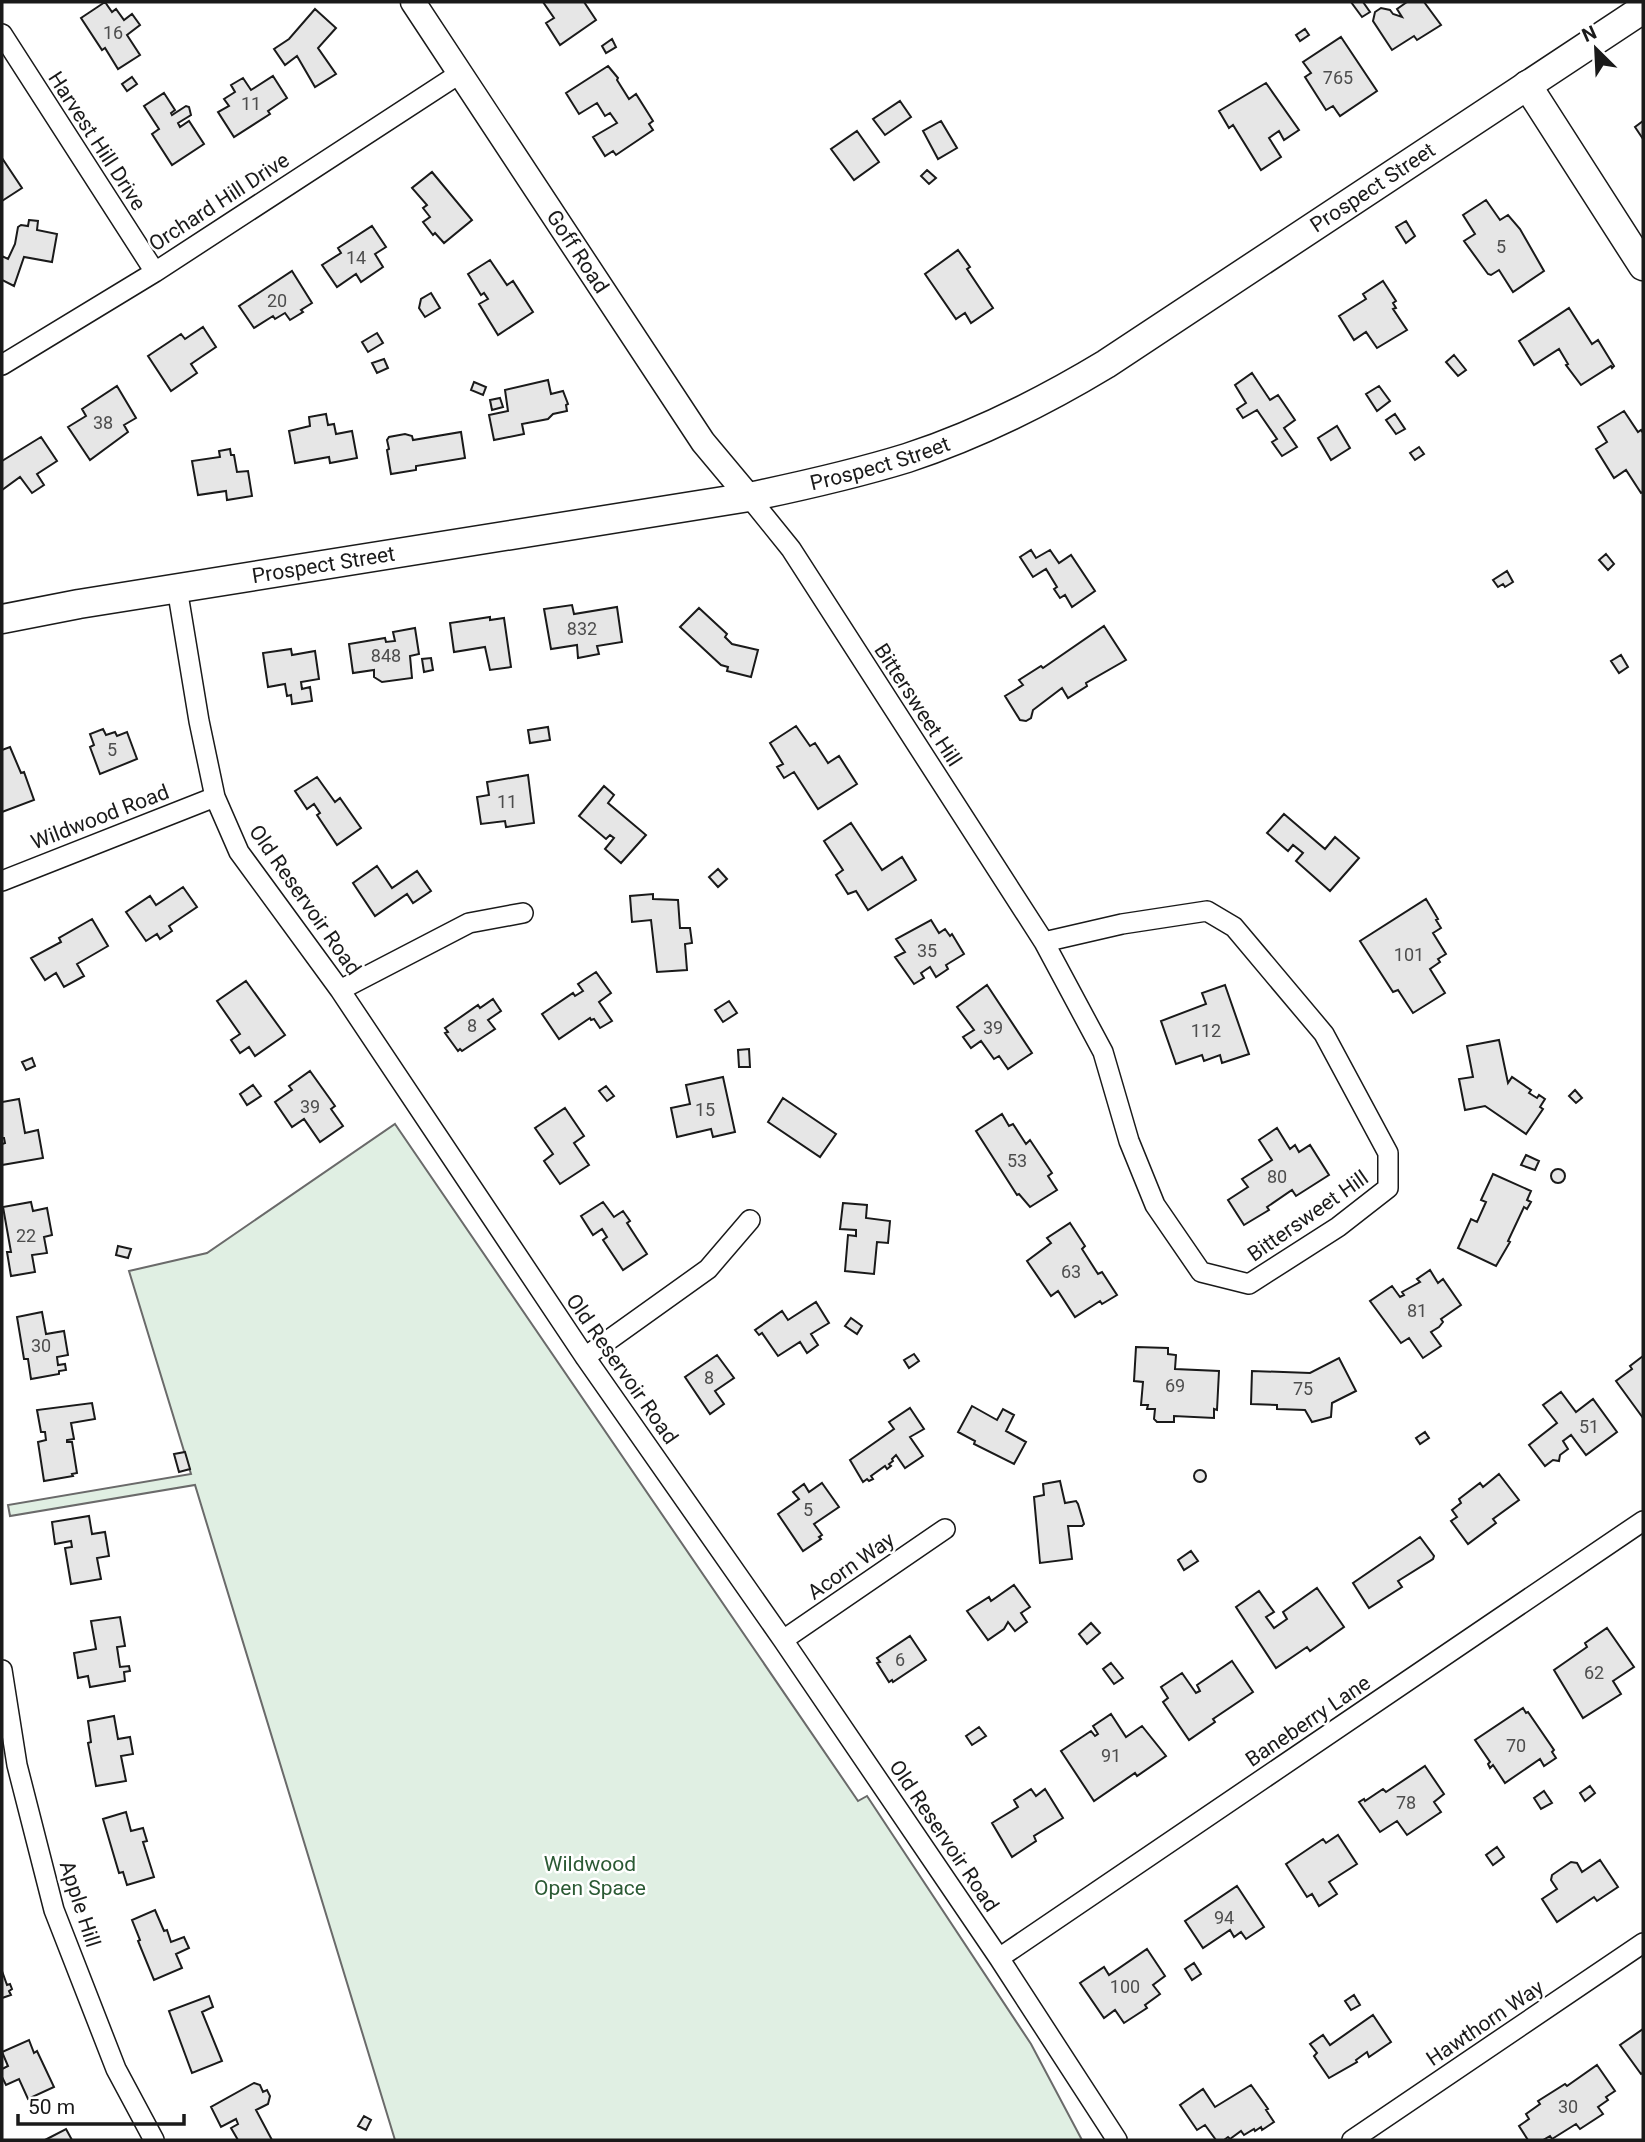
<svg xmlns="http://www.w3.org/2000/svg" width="1645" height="2142" viewBox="0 0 1645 2142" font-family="Roboto,sans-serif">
	<rect width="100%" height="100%" fill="#fff"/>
	<path fill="#e0efe3" stroke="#6a6a6a" stroke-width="2" d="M395,1124L858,1801L867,1796L1031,2044L1082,2140H395L195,1485L10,1516L8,1505L191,1474L129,1271L207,1253Z"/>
	<path fill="#e6e6e6" stroke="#1a1a1a" stroke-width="2" d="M105,2L112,12L116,9L124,20L132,14L140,25L127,35L140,55L118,69L105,48L102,50L81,18Z
		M543,2H584L596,20L560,45L546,23L554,18Z
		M1351,2H1363L1370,12L1362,17Z
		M1407,2H1424L1441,25L1417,40L1414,36L1392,50L1373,21L1375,12L1381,8L1390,10L1393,14L1402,17L1397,9Z
		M315,9L336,28L318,48L336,74L315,87L297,56L285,65L274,49L289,39Z
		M1305,29L1309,35L1300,41L1296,35Z
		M1341,37L1377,91L1340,116L1333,106L1326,110L1305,77L1311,73L1303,62Z
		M612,39L616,47L606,53L602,46Z
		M608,66L618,78L617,80L629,99L636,94L653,121L649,124L653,130L616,155L613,151L605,156L593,137L617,123L610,113L605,116L597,103L579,114L566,93Z
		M273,76L287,98L268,111L270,114L234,137L218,112L229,106L224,99L235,92L231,85L243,78L251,90Z
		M132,77L137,84L127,91L122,84Z
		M1266,83L1299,130L1284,140L1279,131L1269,138L1281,157L1261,170L1233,125L1229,128L1219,111Z
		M164,93L175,110L171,113L172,115L186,106L189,107L191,115L178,123L180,127L189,121L204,144L172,165L152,134L159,129L144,106Z
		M900,101L911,117L885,135L873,119Z
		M941,121L957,148L938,159L923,131Z
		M1643,121V139L1635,127Z
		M857,131L879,162L854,180L831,149Z
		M2,158L22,188L2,201Z
		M927,170L936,178L929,184L921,176Z
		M432,172L472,220L444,243L435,233L433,235L423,222L430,217L423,208L427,205L412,188Z
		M1486,200L1500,220L1508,215L1520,229L1544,271L1513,292L1499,270L1491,275L1488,274L1464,241L1475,234L1463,215Z
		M29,220L38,221L37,230L57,234L52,262L24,257L14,286L2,280V256L8,259L15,244L18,227L21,225L28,226Z
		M1406,221L1415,236L1406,243L1396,227Z
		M372,226L386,247L375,254L383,267L361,282L356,274L337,287L322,265L341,253L338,248Z
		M958,250L970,267L967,269L993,308L971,323L965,313L956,319L925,274Z
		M490,260L507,285L513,281L533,312L498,335L479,304L488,299L484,293L481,295L468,274Z
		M292,271L312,303L301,310L303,312L290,320L285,313L275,319L273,316L254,328L239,306Z
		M1383,281L1396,301L1393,303L1396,308L1393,309L1407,330L1377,348L1366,332L1354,340L1339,316L1366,299L1363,294Z
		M431,293L440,308L425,317L419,308L421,299Z
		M1569,308L1592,344L1598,340L1614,366L1612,368L1611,366L1581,385L1566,365L1568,364L1559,349L1534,365L1519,341Z
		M203,327L216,347L191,364L197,373L171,391L148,356L181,334L185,339Z
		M377,333L383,343L368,352L362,342Z
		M1454,355L1466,370L1458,376L1446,362Z
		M384,359L388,368L377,373L372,363Z
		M1252,373L1270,400L1278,395L1295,420L1284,428L1297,447L1282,456L1272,442L1277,439L1257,410L1243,418L1237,409L1246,403L1235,385Z
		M548,380L551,394L563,391L568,404L566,405L567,411L553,414L548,419L522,424L524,434L494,440L489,415L508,411L505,390Z
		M474,382L486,387L483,395L471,390Z
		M117,386L136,418L124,425L128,432L90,460L68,427L86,416L82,409Z
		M1379,386L1390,401L1377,411L1366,394Z
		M500,398L503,407L492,410L490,400Z
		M1624,411L1638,432L1641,430L1643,433V492L1641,493L1626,470L1614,478L1596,449L1607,442L1598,427Z
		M326,414L328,425L334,424L336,434L352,431L357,458L330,463L329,457L295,463L289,431L310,426L309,417Z
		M1395,414L1405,429L1396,434L1386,420Z
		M1337,426L1350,448L1331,460L1318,438Z
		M461,432L465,458L416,466V470L391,474L387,450L389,449L387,440L389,437L405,434L412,436L413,440Z
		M41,437L57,461L37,474L44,485L32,493L20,477L2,490V461Z
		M1419,447L1424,454L1415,460L1410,453Z
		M230,449L231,455H234L237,472L248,471L252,496L227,500L226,491L198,495L192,461L220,457L219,451Z
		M1031,550L1036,558L1050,550L1059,563L1071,555L1095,591L1072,607L1065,595L1060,598L1054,589L1057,587L1046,569L1033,577L1020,557Z
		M1606,554L1614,564L1608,570L1599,560Z
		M1507,571L1513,582L1505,587L1503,584L1498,587L1493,580Z
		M572,605L574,614L617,607L622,642L597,646L599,654L578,658L577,645L551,649L544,609Z
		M699,608L727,634L725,637L732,644L758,650L751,677L727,671L728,667L721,665L680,627Z
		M490,617V620L504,618L511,667L490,670L485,647L454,652L450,623Z
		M1104,626L1126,660L1086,683L1087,686L1068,698L1062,688L1033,710L1031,718L1026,721L1020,720L1005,696L1023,685L1019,680L1041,666L1043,668Z
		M415,628L419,654L410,656L412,678L382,682L374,677V670L353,673L349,644L385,638L386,642L395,641L393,632Z
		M291,649L292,655L315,651L319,679L301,682L302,689L310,687L312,701L292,704L291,695L287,696L285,684L268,687L263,653Z
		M1621,655L1628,667L1619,673L1611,661Z
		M431,658L433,670L424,672L422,659Z
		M796,726L810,746L815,743L828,763L839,756L857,784L818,809L794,772L784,778L777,767L783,764L770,743Z
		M548,727L550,740L530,743L528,730Z
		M103,729L106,735L115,732L117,736L127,732L137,759L100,774L90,747L94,745L90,734Z
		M10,747L21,773L24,772L34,800L2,812V750Z
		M528,775L534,823L506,827L505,821L481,824L477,797L489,795L487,782Z
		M317,777L335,802L340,798L361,828L337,845L317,815L320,813L314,804L307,809L295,791Z
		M604,786L614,795L608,803L646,835L621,863L605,849L614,838L610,835L606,839L579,816Z
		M1284,814L1325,849L1335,837L1359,858L1330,891L1296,861L1303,853L1293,845L1288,851L1267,833Z
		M851,823L882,870L902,857L916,880L868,910L856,891L848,894L836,875L843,870L824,841Z
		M377,866L392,888L417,871L431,891L413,903L407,894L375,916L353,883Z
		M718,869L727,879L718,887L709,877Z
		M183,887L197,907L169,926L172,931L160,939L157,934L146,941L126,912L150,896L156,905Z
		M653,894V899L678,900L680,928H690L692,943L685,944L687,970L657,972L651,920L632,922L630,896Z
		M1426,899L1438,919L1436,920L1441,928L1433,933L1446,954L1438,959L1440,962L1430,969L1445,993L1413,1013L1398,990L1393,992L1360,941Z
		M92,919L108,946L77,964L84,976L64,987L56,973L45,980L31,958L61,942L59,938Z
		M931,920L939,933L945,929L950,936L952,934L964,954L946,965L948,969L936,977L930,967L921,973L924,978L914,984L895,957L905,952L896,939Z
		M596,972L611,993L599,1002L612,1021L600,1028L594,1019L591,1020L590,1018L559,1039L542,1014L573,993L575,996L583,991L578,984Z
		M246,981L285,1035L255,1056L249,1047L240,1053L231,1040L240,1034L217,1001Z
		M987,985L1032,1053L1008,1069L999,1056L994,1059L981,1041L971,1048L963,1037L974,1030L957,1007Z
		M1225,985L1249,1054L1222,1063L1220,1055L1204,1061L1202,1055L1176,1064L1161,1021L1206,1004L1202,993Z
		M493,999L501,1011L488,1020L495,1029L462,1051L460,1049L458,1051L445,1033L448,1032L445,1028L478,1005L480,1008Z
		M729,1001L737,1013L723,1022L715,1010Z
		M1499,1040L1508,1083L1512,1077L1531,1090L1529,1093L1537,1098L1539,1095L1545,1099L1540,1107L1543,1109L1526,1134L1485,1106L1465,1110L1459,1079L1473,1077L1467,1046Z
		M749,1049L750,1067H739L738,1050Z
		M32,1058L35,1066L26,1070L22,1062Z
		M310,1071L335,1106L331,1109L343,1126L320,1142L304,1119L292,1127L275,1102L292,1090L289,1086Z
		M723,1077L735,1132L713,1137L711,1129L677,1137L671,1108L690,1104L686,1085Z
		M253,1085L261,1096L247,1105L240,1094Z
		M606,1086L614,1096L607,1101L599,1091Z
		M1575,1090L1582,1098L1576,1103L1569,1096Z
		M783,1098L836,1134L820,1157L768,1122Z
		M19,1099L25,1133L38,1130L43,1158L2,1165V1144L5,1143L4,1138H2V1102Z
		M565,1108L584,1136L574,1143L589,1165L560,1184L544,1161L553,1154L535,1128Z
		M1002,1114L1009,1126L1013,1124L1026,1144L1030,1140L1052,1173L1048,1176L1057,1190L1030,1207L1019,1194L1017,1195L976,1131Z
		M1277,1128L1290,1149L1295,1145L1299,1152L1310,1145L1329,1175L1296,1196L1292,1190L1267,1207L1269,1210L1244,1225L1228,1200L1248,1187L1242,1179L1272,1160L1259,1140Z
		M1526,1155L1539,1161L1535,1170L1521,1165Z
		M1551 1176a7 7 0 1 1 14 0a7 7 0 1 1-14 0Z
		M1493,1174L1531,1191L1527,1200L1531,1202L1527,1209L1524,1207L1508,1241L1510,1242L1496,1266L1458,1248L1471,1219L1477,1222L1486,1202L1481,1200Z
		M31,1202L33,1211L47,1208L52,1235L44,1237L47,1253L32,1255L35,1272L11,1276L7,1252H11L3,1207Z
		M603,1202L614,1217L623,1211L630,1221L627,1223L647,1254L623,1270L603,1240L607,1237L602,1229L593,1235L581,1216Z
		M843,1203L867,1205L866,1218L890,1221L888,1243L877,1242L874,1274L845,1271L848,1235L856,1236V1230L840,1229Z
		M1070,1223L1085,1246L1082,1249L1098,1274L1102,1272L1117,1295L1102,1304L1100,1301L1075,1317L1058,1291L1051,1296L1027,1261L1051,1243L1047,1238Z
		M118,1246L131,1249L128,1258L116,1255Z
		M1430,1270L1438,1283L1443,1279L1461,1305L1441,1319L1443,1322L1439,1327L1431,1332L1441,1346L1423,1358L1409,1338L1401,1343L1370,1301L1392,1286L1400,1297L1404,1295L1402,1292L1420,1282L1417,1279Z
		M816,1302L829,1323L811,1334L818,1345L807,1353L800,1342L778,1356L762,1333L759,1335L755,1330L782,1311L788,1320Z
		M42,1312L46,1334L64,1331L68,1355L57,1357L58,1365L65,1364L66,1370L59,1371V1374L31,1379L28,1359H24L17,1317Z
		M851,1318L862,1326L857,1334L845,1326Z
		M1136,1347L1168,1348V1354L1176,1355L1175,1369L1219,1371L1217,1410L1214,1409V1418L1174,1416V1422H1157L1154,1419L1155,1409H1147L1148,1405H1141L1143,1382L1134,1381Z
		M914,1354L919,1361L909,1368L904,1360Z
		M717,1355L734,1378L715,1391L724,1404L710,1414L685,1377Z
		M1643,1356V1418L1616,1381L1632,1369L1630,1366Z
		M1339,1358L1356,1391L1332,1403L1331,1417L1312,1422L1305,1410L1277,1409V1405L1251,1404L1252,1371L1310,1373Z
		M1561,1392L1576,1412L1593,1399L1617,1432L1586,1455L1571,1435L1563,1441L1568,1449L1560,1455L1559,1461L1553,1460L1545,1466L1529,1445L1557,1423L1543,1405Z
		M92,1403L95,1419L71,1423L74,1439L67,1440V1442H72L77,1473L72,1474L73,1476L44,1481L38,1442L46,1440L45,1432H41L37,1410Z
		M972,1406L997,1420L1003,1409L1014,1415L1006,1431L1026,1442L1014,1464L974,1444L975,1441L958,1432Z
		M910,1408L924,1429L910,1437L923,1456L905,1468L896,1455L892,1459L893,1461L889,1464L891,1466L887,1469L885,1466L871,1476L873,1479L869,1481L867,1479L863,1482L850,1460L894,1429L889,1422Z
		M1425,1432L1429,1438L1420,1444L1416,1438Z
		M185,1452L190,1469L179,1472L174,1454Z
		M1194 1476a6 6 0 1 1 12 0a6 6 0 1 1-12 0Z
		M1499,1474L1519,1500L1493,1519L1496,1523L1468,1544L1451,1521L1457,1517L1452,1510L1461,1503L1459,1499L1480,1483L1483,1487Z
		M1060,1481L1065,1503L1076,1501L1078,1504L1084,1524L1082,1526H1068L1072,1559L1040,1563L1034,1497L1044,1495L1043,1484Z
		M822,1483L839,1507L814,1524L822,1535L819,1537L821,1539L803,1551L778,1514L799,1499L793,1492L804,1484L809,1492Z
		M89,1516L92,1534L105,1532L109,1556L97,1558L101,1579L71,1584L65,1548L72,1547L71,1541L55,1544L52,1522Z
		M1420,1537L1434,1556L1433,1559L1398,1581L1402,1587L1369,1608L1353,1583Z
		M1191,1551L1198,1561L1184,1570L1178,1560Z
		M1014,1585L1030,1607L1021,1613L1027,1622L1015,1631L1008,1622L1004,1629L988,1640L967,1611L989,1597L991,1601Z
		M1317,1588L1344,1627L1310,1651L1307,1647L1276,1668L1236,1607L1259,1591L1274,1612L1266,1617L1274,1628L1287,1619L1283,1612Z
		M120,1617L125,1646L117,1647L120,1667L129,1666L130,1671L124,1672L125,1681L90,1687L88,1676L78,1678L74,1653L96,1649L91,1621Z
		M1091,1623L1100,1633L1087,1644L1079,1634Z
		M1607,1628L1634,1667L1613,1681L1621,1694L1583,1718L1554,1670L1587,1647L1585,1643Z
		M910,1636L926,1660L893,1682L892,1680L889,1682L877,1663L880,1662L877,1658Z
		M1232,1661L1253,1692L1213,1719L1215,1722L1189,1740L1163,1702L1168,1698L1161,1687L1182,1673L1196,1693L1200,1691L1197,1685Z
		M1111,1663L1123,1678L1114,1684L1103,1669Z
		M1523,1708L1526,1713L1528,1712L1554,1750L1552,1752L1556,1758L1544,1766L1540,1759L1505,1783L1493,1765L1490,1768L1488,1764L1490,1762L1475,1740Z
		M1111,1714L1126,1737L1142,1726L1166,1756L1137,1776L1135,1773L1094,1801L1061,1751L1091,1731L1095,1736L1098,1734L1093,1726Z
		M114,1716L118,1739L130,1737L133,1754L121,1756L126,1781L96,1786L88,1743L91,1742L88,1721Z
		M979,1727L986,1736L972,1745L966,1736Z
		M1425,1766L1444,1794L1434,1802L1441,1812L1407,1835L1397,1821L1380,1832L1359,1802L1364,1799L1365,1801L1383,1789L1386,1792Z
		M1590,1786L1595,1793L1585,1801L1580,1793Z
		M1031,1789L1036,1796L1045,1789L1063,1818L1034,1836L1036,1841L1012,1857L992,1823L1018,1807L1014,1800Z
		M1544,1791L1552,1803L1541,1809L1534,1798Z
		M126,1812L131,1831L143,1828L147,1841L143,1842L154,1877L127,1885L123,1872L119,1873L103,1819Z
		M1338,1835L1357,1864L1329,1882L1337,1894L1319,1906L1312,1894L1307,1897L1286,1864L1323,1839L1326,1843Z
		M1497,1847L1504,1857L1493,1865L1486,1855Z
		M1600,1860L1618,1887L1597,1901L1594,1897L1557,1922L1542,1899L1557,1889L1551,1880L1552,1875L1571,1862L1577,1863L1582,1872Z
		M1237,1886L1264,1927L1246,1939L1241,1932L1234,1937L1230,1930L1203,1948L1185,1921Z
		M155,1910L164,1931L167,1930L171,1942L184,1937L189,1948L176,1954L182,1968L154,1980L138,1941L140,1940L132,1920Z
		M1147,1949L1165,1976L1153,1985L1160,1994L1145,2005L1147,2008L1124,2023L1115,2010L1104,2018L1080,1983L1104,1967L1109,1975Z
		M1194,1963L1201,1974L1192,1980L1185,1969Z
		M2,1971L7,1985L10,1984L12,1989L9,1991L11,1995L2,1998Z
		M1354,1995L1360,2005L1351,2010L1345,2001Z
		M209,1996L213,2007L202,2012L222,2061L192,2073L169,2011Z
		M1373,2015L1391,2042L1369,2057L1367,2052L1356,2060L1357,2062L1329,2078L1314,2056L1317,2053L1310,2044L1323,2035L1330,2045Z
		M1643,2029V2073L1641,2074L1620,2045Z
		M29,2040L34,2053L37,2051L54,2087L28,2099L19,2079L6,2085L2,2077V2069L8,2066L2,2052Z
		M1597,2065L1615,2091L1606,2097L1608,2100L1598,2107L1603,2114L1580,2129L1576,2124L1552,2139L1550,2136L1543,2140H1528L1519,2126L1529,2119L1526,2114L1540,2104L1538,2101L1565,2084L1567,2086Z
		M254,2083L260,2085L263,2092L267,2090L270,2096L268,2104L256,2110L272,2140H238L231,2128L238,2124L236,2119L221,2127L211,2107Z
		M1251,2085L1268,2109L1266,2110L1274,2122L1262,2130L1261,2127L1255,2131L1254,2129L1244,2135L1241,2131L1230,2139L1228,2137L1224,2140H1216L1205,2125L1197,2130L1180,2105L1203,2089L1215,2107Z
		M364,2116L371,2120L366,2130L358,2126Z
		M66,2129L72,2140H45Z"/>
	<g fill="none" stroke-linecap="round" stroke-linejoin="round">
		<g stroke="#1a1a1a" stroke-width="22">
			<path id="minor" d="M2,34L155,272
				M2,365L155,272L459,74
				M749,497L791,549L1044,942
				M177,588L199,721L215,797L239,852L340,990L585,1357L783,1640L999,1958L1117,2140
				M2,881L215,797
				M1207,911L1234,927L1324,1034L1388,1153V1188L1338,1227L1249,1284L1201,1272L1155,1205L1129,1141L1103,1052L1044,942L1122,924Z
				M340,990L469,923L523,913
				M585,1357L708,1269L750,1220
				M783,1640L945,1529
				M2,1670L17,1765L54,1910L116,2069L154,2140
				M999,1958L1643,1521
				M1352,2140L1643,1943"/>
		</g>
		<g stroke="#1a1a1a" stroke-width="27">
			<g id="tertiary">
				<path id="s1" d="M413,2L703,442L749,497"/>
			</g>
		</g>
		<g stroke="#1a1a1a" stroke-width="31">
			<g id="secondary">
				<path d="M1527,85L1643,266"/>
				<path id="s2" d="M2,619L79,604L749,497C802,486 855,474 907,458C977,435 1043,402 1106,364L1643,9"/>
			</g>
		</g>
		<use href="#minor" stroke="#fff" stroke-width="19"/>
		<use href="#tertiary" stroke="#fff" stroke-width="24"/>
		<use href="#secondary" stroke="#fff" stroke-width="28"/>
	</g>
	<g text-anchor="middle" stroke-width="5" stroke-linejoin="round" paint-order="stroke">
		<g font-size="18" fill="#4d4d4d">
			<text x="113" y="39">16</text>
			<text x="1338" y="84">765</text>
			<text x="251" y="110">11</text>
			<text x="1501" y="253">5</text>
			<text x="356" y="264">14</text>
			<text x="277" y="307">20</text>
			<text x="103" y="429">38</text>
			<text x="582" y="635">832</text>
			<text x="386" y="662">848</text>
			<text x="112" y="756">5</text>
			<text x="507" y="808">11</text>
			<text x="927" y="957">35</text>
			<text x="1409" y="961">101</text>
			<text x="472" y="1032">8</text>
			<text x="993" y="1034">39</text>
			<text x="1206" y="1037">112</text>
			<text x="310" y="1113">39</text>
			<text x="705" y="1116">15</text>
			<text x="1017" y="1167">53</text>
			<text x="1277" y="1183">80</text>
			<text x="26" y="1242">22</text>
			<text x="1071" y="1278">63</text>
			<text x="1417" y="1317">81</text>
			<text x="41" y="1352">30</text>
			<text x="709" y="1384">8</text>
			<text x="1175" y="1392">69</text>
			<text x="1303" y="1395">75</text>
			<text x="1589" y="1433">51</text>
			<text x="808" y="1516">5</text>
			<text x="900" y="1666">6</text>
			<text x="1594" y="1679">62</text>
			<text x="1516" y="1752">70</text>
			<text x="1111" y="1762">91</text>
			<text x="1406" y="1809">78</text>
			<text x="1224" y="1924">94</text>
			<text x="1125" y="1993">100</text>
			<text x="1568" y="2113">30</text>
		</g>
		<g font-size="21" fill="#1a1a1a" stroke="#fff">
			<text transform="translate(97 141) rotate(57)" y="7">Harvest Hill Drive</text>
			<text dy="7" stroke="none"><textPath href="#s2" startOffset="1460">Prospect Street</textPath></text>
			<text transform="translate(219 202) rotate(-33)" y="7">Orchard Hill Drive</text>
			<text dy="7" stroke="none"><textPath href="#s1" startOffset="299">Goff Road</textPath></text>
			<text dy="7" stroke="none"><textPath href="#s2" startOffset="892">Prospect Street</textPath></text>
			<text dy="7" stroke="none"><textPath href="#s2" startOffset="326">Prospect Street</textPath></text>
			<text transform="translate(918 705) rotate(57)" y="7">Bittersweet Hill</text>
			<text transform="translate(100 817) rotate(-21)" y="7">Wildwood Road</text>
			<text transform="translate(305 900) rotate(55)" y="7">Old Reservoir Road</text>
			<text transform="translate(1308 1216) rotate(-35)" y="7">Bittersweet Hill</text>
			<text transform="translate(622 1369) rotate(55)" y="7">Old Reservoir Road</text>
			<text transform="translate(851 1566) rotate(-35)" y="7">Acorn Way</text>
			<text transform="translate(1308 1721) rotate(-34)" y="7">Baneberry Lane</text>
			<text transform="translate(944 1836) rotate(56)" y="7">Old Reservoir Road</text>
			<text transform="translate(80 1904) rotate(72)" y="7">Apple Hill</text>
			<text transform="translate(1485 2023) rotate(-34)" y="7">Hawthorn Way</text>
		</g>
		<g font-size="21" fill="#2b5a34" stroke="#fff">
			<text x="590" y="1871">Wildwood<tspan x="590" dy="24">Open Space</tspan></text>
		</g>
	</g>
	<rect width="1645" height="2142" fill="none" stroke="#1a1a1a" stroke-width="7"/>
	<g transform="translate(1596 49) rotate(336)" stroke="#ffffff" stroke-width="5" paint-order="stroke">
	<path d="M0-5L12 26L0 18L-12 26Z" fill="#1a1a1a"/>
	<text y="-10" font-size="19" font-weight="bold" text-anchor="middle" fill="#1a1a1a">N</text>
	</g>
	<path d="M18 2114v10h166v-10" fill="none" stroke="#1a1a1a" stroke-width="3.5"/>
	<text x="28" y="2114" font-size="21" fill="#1a1a1a" stroke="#ffffff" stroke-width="5" paint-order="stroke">50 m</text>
</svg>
